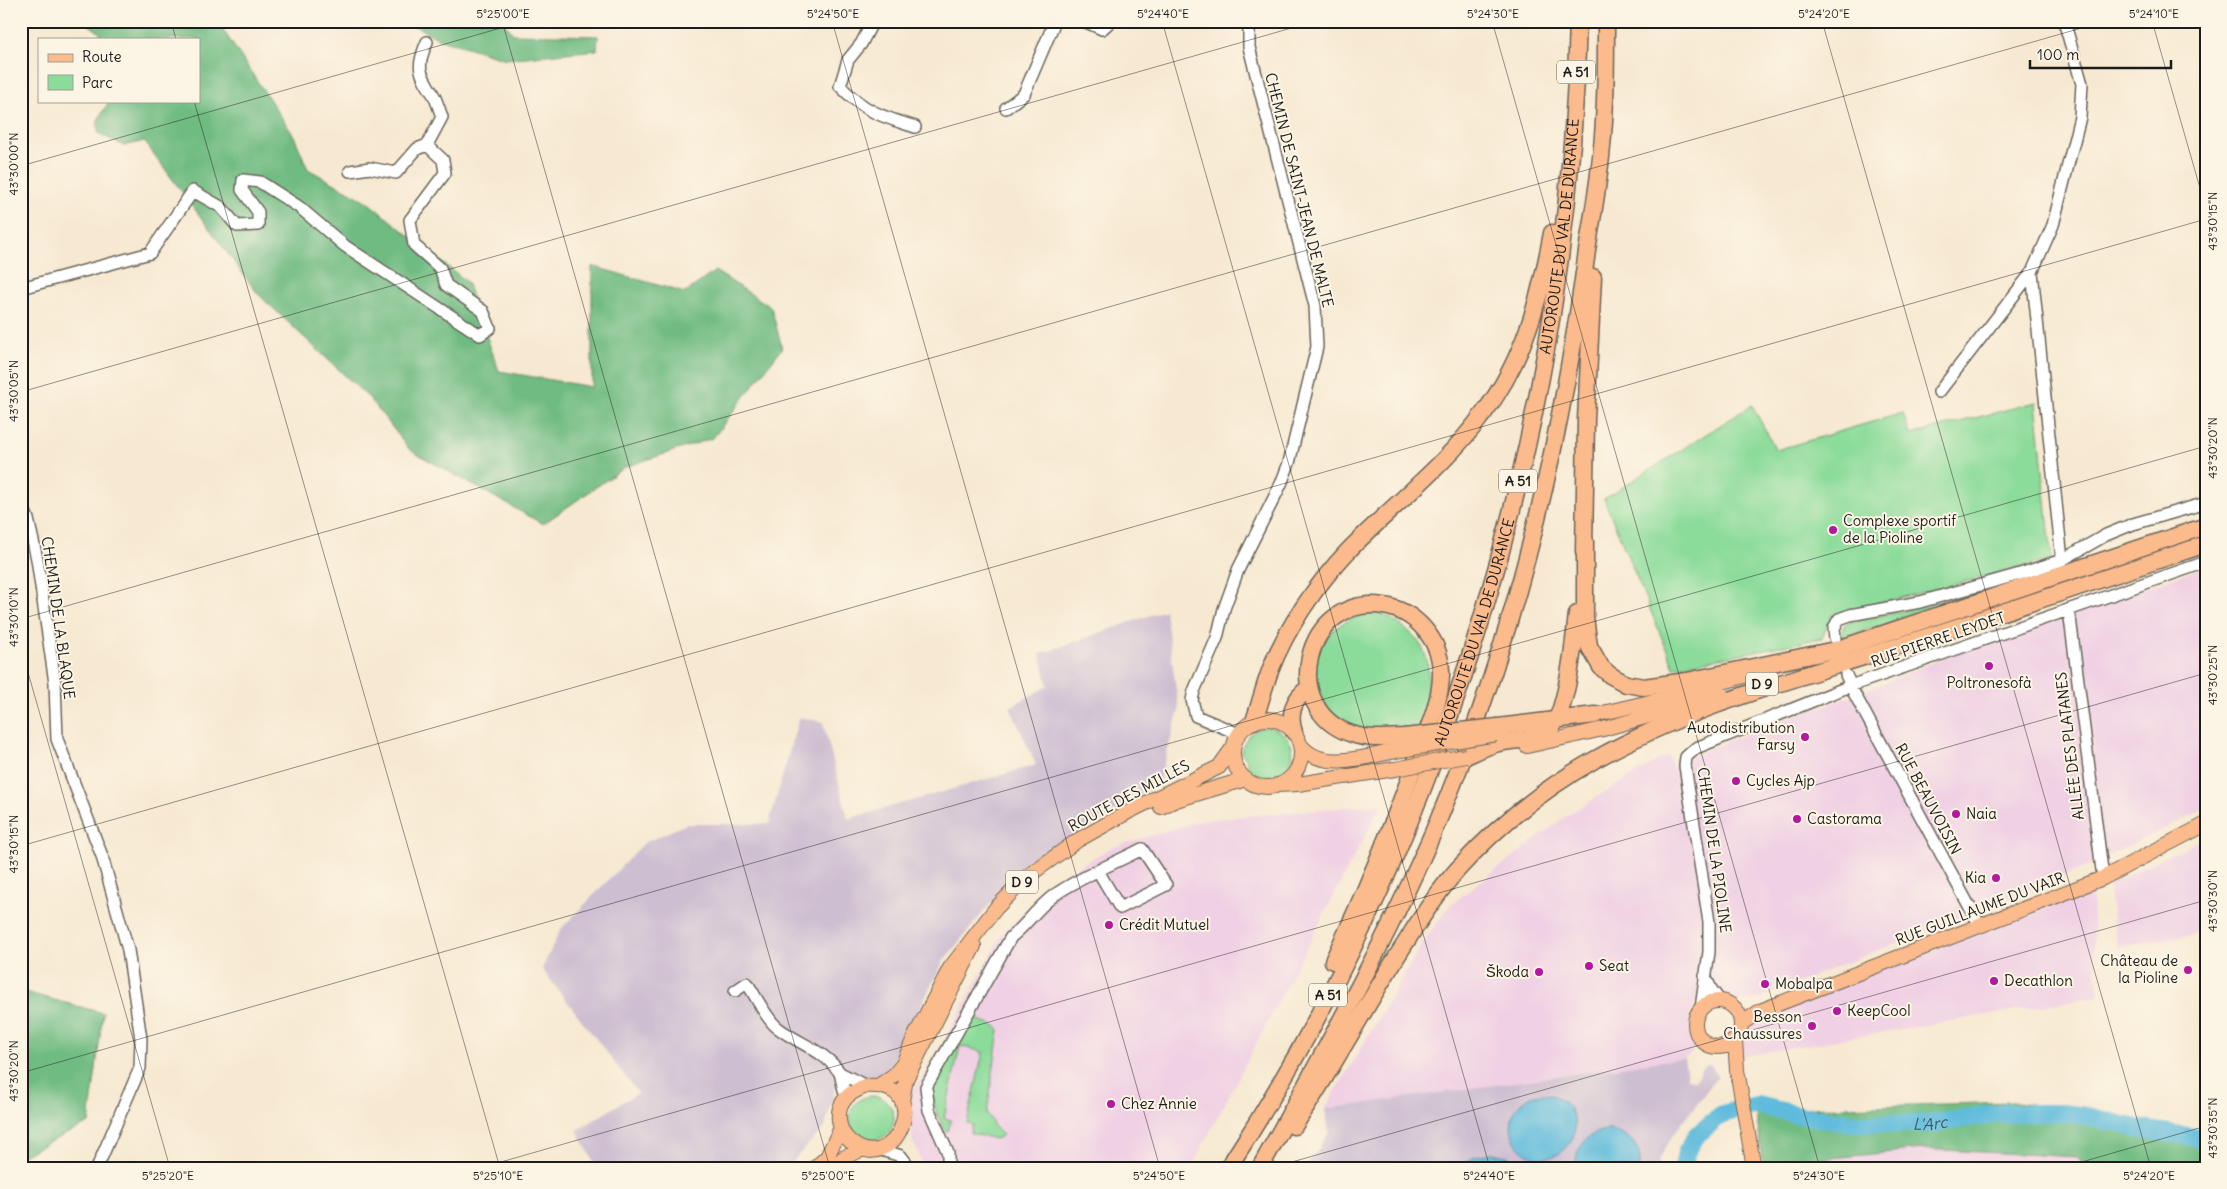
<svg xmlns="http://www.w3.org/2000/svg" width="2227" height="1189" viewBox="0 0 2227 1189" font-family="Delius,sans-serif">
	<rect width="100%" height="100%" fill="#fcf5e5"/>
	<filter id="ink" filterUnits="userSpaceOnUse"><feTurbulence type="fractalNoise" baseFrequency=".02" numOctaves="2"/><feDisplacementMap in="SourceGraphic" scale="10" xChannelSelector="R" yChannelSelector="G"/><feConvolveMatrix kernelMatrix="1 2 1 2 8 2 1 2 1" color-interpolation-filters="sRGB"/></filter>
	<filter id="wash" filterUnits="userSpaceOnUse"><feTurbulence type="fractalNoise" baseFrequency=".0096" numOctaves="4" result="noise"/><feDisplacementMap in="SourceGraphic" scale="20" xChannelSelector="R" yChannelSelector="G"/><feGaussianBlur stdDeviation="1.12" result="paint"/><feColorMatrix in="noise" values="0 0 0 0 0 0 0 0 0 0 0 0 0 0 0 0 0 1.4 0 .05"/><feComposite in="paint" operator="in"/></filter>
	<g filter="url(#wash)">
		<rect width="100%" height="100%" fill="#f7e9d1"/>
		<path fill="#f0d0e4" d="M2206,566V808L2081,869L1756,999L1735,1002L1720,995L1695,1003L1689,1017L1694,1047L1692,1053L1684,1058L1325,1109L1424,941L1450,905L1569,814L1660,759L1669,756L1672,768L1696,754L1768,725L1868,690L1933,662Z
			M1382,804L1191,1168H924L913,1141L909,1094L925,1075L1002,934L1054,881L1110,848L1203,820Z
			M2206,837V933L2117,946L2108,885Z
			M2092,891L2094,950L2099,996L1744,1056L1741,1038L1756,1021L1768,1013L2042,908Z
			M1922,1149L2080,1157L2081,1168H1761V1165Z"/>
		<path fill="#cebed1" d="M1165,610L1179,710L1158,785L1018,870L944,960L888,1072L875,1079L862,1080L835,1089L825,1127L786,1168H597L577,1130L638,1093L542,969L560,930L644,843L686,824H769L799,717L823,722L848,819L1036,765L1010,707L1048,686L1040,654Z
			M1684,1058L1687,1078L1695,1081L1702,1068L1710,1064L1718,1076L1672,1136L1659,1160L1660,1168H1305L1329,1133L1325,1109Z"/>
		<path fill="#8bdb9a" stroke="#547c5b" d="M2036,402L2052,560L1832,615L1822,638L1674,667L1604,499L1752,405L1776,450L1903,413L1910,435Z
			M2019,579L2020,582L1926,613L1840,638L1844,625L1851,622L1926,606Z
			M1377,612C1438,640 1433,669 1420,726C1402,728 1379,735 1363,731C1350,728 1337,718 1329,708C1305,680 1314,637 1347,621C1356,616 1367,614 1377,612Z
			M1269,727C1317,739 1282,803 1246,769C1249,763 1246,757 1241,753C1244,737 1253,728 1269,727Z
			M971,1017L996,1026L999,1030L987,1113L994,1126L1003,1135L996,1139L970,1133L972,1124L967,1123L983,1052L960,1046L944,1118L951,1120L948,1131L945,1130C936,1115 930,1098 934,1081Z
			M850 1118a22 22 0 1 1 44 0a22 22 0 1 1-44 0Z"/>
		<path fill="#70bb82" stroke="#466c4f" d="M84,21H217L294,136L308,169L366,201L467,282L499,371L592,387V266L685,293L715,271L771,307L782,348L713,438L625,467L543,524L410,450L370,399L258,294L144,141L124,146L98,133V120L109,101H199V39H103L100,33Z
			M406,21H503L513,34L598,36L597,50L506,59L437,38Z
			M21,991L103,1013L89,1123L21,1156Z
			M2017,1102L2206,1132V1168H2086L2079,1157L1922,1149L1764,1165L1754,1103L1801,1108Z"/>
		<path fill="#5ebbdc" stroke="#3d6c7c" d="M1511 1126a32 32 0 1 1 64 0a32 32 0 1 1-64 0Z
			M1608,1130C1629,1132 1642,1147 1640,1168H1576C1574,1147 1588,1132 1608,1130Z
			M1493,1153L1510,1157L1524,1168H1460L1475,1156Z"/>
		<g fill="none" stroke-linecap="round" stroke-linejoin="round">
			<path stroke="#5ebbdc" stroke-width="18" id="s1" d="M1683,1168L1686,1153L1697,1135L1722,1114L1757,1105L1809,1117L1853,1123L1930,1124L1999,1113H2061L2087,1116L2142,1129L2206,1139"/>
		</g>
	</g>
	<g filter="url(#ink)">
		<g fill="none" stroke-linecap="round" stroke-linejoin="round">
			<g stroke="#69645b" stroke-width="14">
				<path id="minor" d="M873,21L861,44L848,60L840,86C865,112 881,116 915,127
					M1084,21L1102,29L1111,21
					M427,42C416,67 419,72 433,94C437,101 439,109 442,117L427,145
					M1006,108L1024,94L1055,21
					M21,288L150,253L193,191L221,207L237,226L258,225V212L242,190L243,180L260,182L299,207L345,246L480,335L490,328L483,311L446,285L440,268L414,245L410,220L445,173L443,160L427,145L417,149L396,173L370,168L350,171
					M1939,392L2032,272
					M21,502L28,519L37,559L55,683L57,739L102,856L128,950L141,1039L140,1068L97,1168
					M2062,560L2032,272L2053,225L2080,117L2082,84L2064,21
					M2069,610L2103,878
					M1835,638L1834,628L1839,619L1850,615L1920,602L2020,574L2062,560L2106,535L2133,524L2206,503
					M1846,675L1854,693L1980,926
					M1239,734L1196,716L1192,700L1194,691L1217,638L1224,609L1238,570L1281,484L1289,463L1317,347L1315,306L1249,47V21
					M1705,976L1711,989L1720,1001
					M735,991L747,983C755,995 767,1020 778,1028C799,1044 824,1050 840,1073
					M1701,1008L1709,952V922L1685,766L1686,757L1696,748L1850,686L2206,562
					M846,1098L840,1073L866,1086
					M878,1149L901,1156L910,1168
					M948,1168V1153L929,1110L926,1087L1011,937C1028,924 1040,903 1059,892C1085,875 1115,863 1142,849L1166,885L1120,908L1098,871"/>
			</g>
			<g stroke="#69645b" stroke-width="16">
				<path id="major" d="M1586,717L1675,696L1744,676
					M1233 753a34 34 0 1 1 68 0a34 34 0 1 1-68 0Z
					M1300,744C1321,774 1370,755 1401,750
					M1527,746L1603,729L1723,695
					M1277,785L1298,784L1395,769
					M1161,807L1176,800L1246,779
					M1695 1024a23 23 0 1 1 46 0a23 23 0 1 1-46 0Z
					M1741,1024L1760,1011L2103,878L2206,824
					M1735,1040L1737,1070L1754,1168
					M866,1086C938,1081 894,1180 851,1142C838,1132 834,1111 846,1098C851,1092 859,1089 866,1086Z
					M878,1086L894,1075L903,1064L914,1038L950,968L996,908L1028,876L1078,840L1130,811L1219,767L1234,746
					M902,1101L906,1079L974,946
					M815,1168L827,1157L840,1130
					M833,1168L843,1158L863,1149"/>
			</g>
			<g stroke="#69645b" stroke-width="19">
				<g id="highway">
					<path d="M1585,541V617L1589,646L1601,667L1610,675L1626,684L1644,687L1687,681L1835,650L2206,526"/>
					<path d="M1584,552L1586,420L1593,277"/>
					<path d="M1254,721C1260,704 1264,687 1270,671C1286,628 1317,584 1348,551C1393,505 1445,466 1483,414C1524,361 1540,298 1552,233"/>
					<path d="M1498,727L1595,715"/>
					<path d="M1294,732C1288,714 1294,698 1309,688"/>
					<path d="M1466,756C1475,752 1485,747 1495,744C1511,739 1533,742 1547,732C1568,717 1574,639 1577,614"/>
					<path d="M1333,961C1365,894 1393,825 1418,755C1428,729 1442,699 1441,671C1440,639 1415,611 1384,606C1305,593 1277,710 1352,734C1369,740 1387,738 1404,737"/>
					<path d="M1294,1126C1334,1066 1367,1003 1406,942C1422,916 1438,891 1459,868C1498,825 1545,788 1596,759C1691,705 1801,678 1904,644C2005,612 2105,578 2206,544"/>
					<path id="s2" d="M1228,1168C1446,834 1570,419 1578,21"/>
					<path d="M1260,1168C1323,1054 1387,941 1438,821C1514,640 1561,446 1587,251C1591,225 1596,199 1599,173C1606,123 1606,72 1606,21"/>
				</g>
			</g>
			<use href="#minor" stroke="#fff" stroke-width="11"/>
			<use href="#major" stroke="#fbbb8c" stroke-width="14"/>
			<use href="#highway" stroke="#fbbb8c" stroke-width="16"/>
			<g stroke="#69645b" stroke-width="16" stroke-linecap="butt">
				<path id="major-bridge" d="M1401,750L1496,734
					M1395,769L1466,756"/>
			</g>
			<g stroke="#69645b" stroke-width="19" stroke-linecap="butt">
				<path id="highway-bridge" d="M1404,737L1498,727"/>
			</g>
			<use href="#major-bridge" stroke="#fbbb8c" stroke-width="14"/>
			<use href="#highway-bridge" stroke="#fbbb8c" stroke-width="16"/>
		</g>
	</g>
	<path fill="none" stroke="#1c1c1c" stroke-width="1" stroke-opacity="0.45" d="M171,21L176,39M502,21L830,1168M832,21L1160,1168M1162,21L1490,1168M1492,21L1820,1168M1822,21L2151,1168M2152,21L2206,209M194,101L500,1168M21,166L525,21M21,392L1316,21M21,619L2106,21M21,648L170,1168M21,846L2206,219M21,1073L2206,446M480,1168L2206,673M1271,1168L2206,900M2061,1168L2206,1126"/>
	<g fill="#b5179e" stroke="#fcf5e5" stroke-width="2">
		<circle cx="1833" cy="530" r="5"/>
		<circle cx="1989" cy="666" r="5"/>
		<circle cx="1805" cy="737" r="5"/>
		<circle cx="1736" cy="781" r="5"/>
		<circle cx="1956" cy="814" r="5"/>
		<circle cx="1797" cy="819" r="5"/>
		<circle cx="1996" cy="878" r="5"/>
		<circle cx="1109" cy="925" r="5"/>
		<circle cx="1589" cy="966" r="5"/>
		<circle cx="2188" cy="970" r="5"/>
		<circle cx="1539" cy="972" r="5"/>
		<circle cx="1994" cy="981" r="5"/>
		<circle cx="1765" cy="984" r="5"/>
		<circle cx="1837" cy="1011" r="5"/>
		<circle cx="1812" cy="1026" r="5"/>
		<circle cx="1111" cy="1104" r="5"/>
	</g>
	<g text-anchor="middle" stroke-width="4" stroke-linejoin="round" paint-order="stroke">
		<g fill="#fcf5e5" stroke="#5f5d58" stroke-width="1">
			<rect x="1557" y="60.5" width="38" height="23" rx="4"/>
			<rect x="1499" y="469.5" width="38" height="23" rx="4"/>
			<rect x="1746" y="672.5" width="32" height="23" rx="4"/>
			<rect x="1006" y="870.5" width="32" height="23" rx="4"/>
			<rect x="1309" y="983.5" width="38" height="23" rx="4"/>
		</g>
		<g font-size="14" font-weight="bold" fill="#1c1c1c">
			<text x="1576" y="77">A 51</text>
			<text x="1518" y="486">A 51</text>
			<text x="1762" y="689">D 9</text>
			<text x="1022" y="887">D 9</text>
			<text x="1328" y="1000">A 51</text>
		</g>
		<g font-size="15" fill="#1c1c1c" stroke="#fcf5e5">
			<text transform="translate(1299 190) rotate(76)" y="5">CHEMIN DE SAINT-JEAN DE MALTE</text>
			<text dy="5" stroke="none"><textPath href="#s2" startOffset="998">AUTOROUTE DU VAL DE DURANCE</textPath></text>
			<text transform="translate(58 618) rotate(82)" y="5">CHEMIN DE LA BLAQUE</text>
			<text dy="5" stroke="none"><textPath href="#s2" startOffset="592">AUTOROUTE DU VAL DE DURANCE</textPath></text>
			<text transform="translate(1938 640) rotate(-19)" y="5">RUE PIERRE LEYDET</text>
			<text transform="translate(2070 746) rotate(-97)" y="5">ALLÉE DES PLATANES</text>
			<text transform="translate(1129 796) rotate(-28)" y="5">ROUTE DES MILLES</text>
			<text transform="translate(1928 799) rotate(62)" y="5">RUE BEAUVOISIN</text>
			<text transform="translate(1714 850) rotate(82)" y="5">CHEMIN DE LA PIOLINE</text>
			<text transform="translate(1980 909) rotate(-21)" y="5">RUE GUILLAUME DU VAIR</text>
		</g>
		<g font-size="15" fill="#1c1c1c" stroke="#fcf5e5" text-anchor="start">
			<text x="1843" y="526">Complexe sportif<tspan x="1843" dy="17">de la Pioline</tspan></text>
			<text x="1989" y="688" text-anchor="middle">Poltronesofà</text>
			<text x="1795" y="733" text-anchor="end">Autodistribution<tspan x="1795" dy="17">Farsy</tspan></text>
			<text x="1746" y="786">Cycles Ajp</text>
			<text x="1966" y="819">Naia</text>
			<text x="1807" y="824">Castorama</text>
			<text x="1986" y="883" text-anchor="end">Kia</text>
			<text x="1119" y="930">Crédit Mutuel</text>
			<text x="2178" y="966" text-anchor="end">Château de<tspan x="2178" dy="17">la Pioline</tspan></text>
			<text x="1599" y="971">Seat</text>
			<text x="1529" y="977" text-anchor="end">Škoda</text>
			<text x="2004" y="986">Decathlon</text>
			<text x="1775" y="989">Mobalpa</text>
			<text x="1847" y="1016">KeepCool</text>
			<text x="1802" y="1022" text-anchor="end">Besson<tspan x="1802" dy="17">Chaussures</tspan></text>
			<text x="1121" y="1109">Chez Annie</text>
		</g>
		<g font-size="16" font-style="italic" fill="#365c69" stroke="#fcf5e5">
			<text dy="6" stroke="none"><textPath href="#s1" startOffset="280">L'Arc</textPath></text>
		</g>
	</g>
	<rect width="2227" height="1189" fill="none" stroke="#fcf5e5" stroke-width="55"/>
	<rect x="38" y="38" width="162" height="65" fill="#fcf5e5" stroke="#a29e95"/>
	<rect x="48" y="54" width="25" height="8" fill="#fbbb8c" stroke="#a29e95"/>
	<text x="82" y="62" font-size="15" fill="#1c1c1c">Route</text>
	<rect x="48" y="75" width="25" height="15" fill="#8bdb9a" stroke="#a29e95"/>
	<text x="82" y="88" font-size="15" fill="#1c1c1c">Parc</text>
	<path d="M2030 60v8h141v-8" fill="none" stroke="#1c1c1c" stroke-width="2.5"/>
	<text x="2037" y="60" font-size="15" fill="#1c1c1c" stroke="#fcf5e5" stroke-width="4" paint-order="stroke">100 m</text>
	<rect x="28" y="28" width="2172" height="1134" fill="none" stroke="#1c1c1c" stroke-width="2"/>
	<g font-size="12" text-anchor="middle" fill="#1c1c1c">
		<text x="503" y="18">5°25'00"E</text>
		<text x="833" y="18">5°24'50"E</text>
		<text x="1163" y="18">5°24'40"E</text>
		<text x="1493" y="18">5°24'30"E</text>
		<text x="1824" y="18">5°24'20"E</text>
		<text x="2154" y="18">5°24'10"E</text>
		<text transform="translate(14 164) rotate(-90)" y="4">43°30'00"N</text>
		<text transform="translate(2213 221) rotate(-90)" y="4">43°30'15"N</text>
		<text transform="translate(14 391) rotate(-90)" y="4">43°30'05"N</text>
		<text transform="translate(2213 448) rotate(-90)" y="4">43°30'20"N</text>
		<text transform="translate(14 617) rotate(-90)" y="4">43°30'10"N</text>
		<text transform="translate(2213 675) rotate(-90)" y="4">43°30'25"N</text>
		<text transform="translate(14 844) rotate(-90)" y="4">43°30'15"N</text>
		<text transform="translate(2213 901) rotate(-90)" y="4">43°30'30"N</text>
		<text transform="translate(14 1071) rotate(-90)" y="4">43°30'20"N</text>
		<text transform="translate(2213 1128) rotate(-90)" y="4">43°30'35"N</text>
		<text x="168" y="1180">5°25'20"E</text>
		<text x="498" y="1180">5°25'10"E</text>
		<text x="828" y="1180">5°25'00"E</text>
		<text x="1159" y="1180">5°24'50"E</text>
		<text x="1489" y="1180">5°24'40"E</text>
		<text x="1819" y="1180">5°24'30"E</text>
		<text x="2149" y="1180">5°24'20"E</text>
	</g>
</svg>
